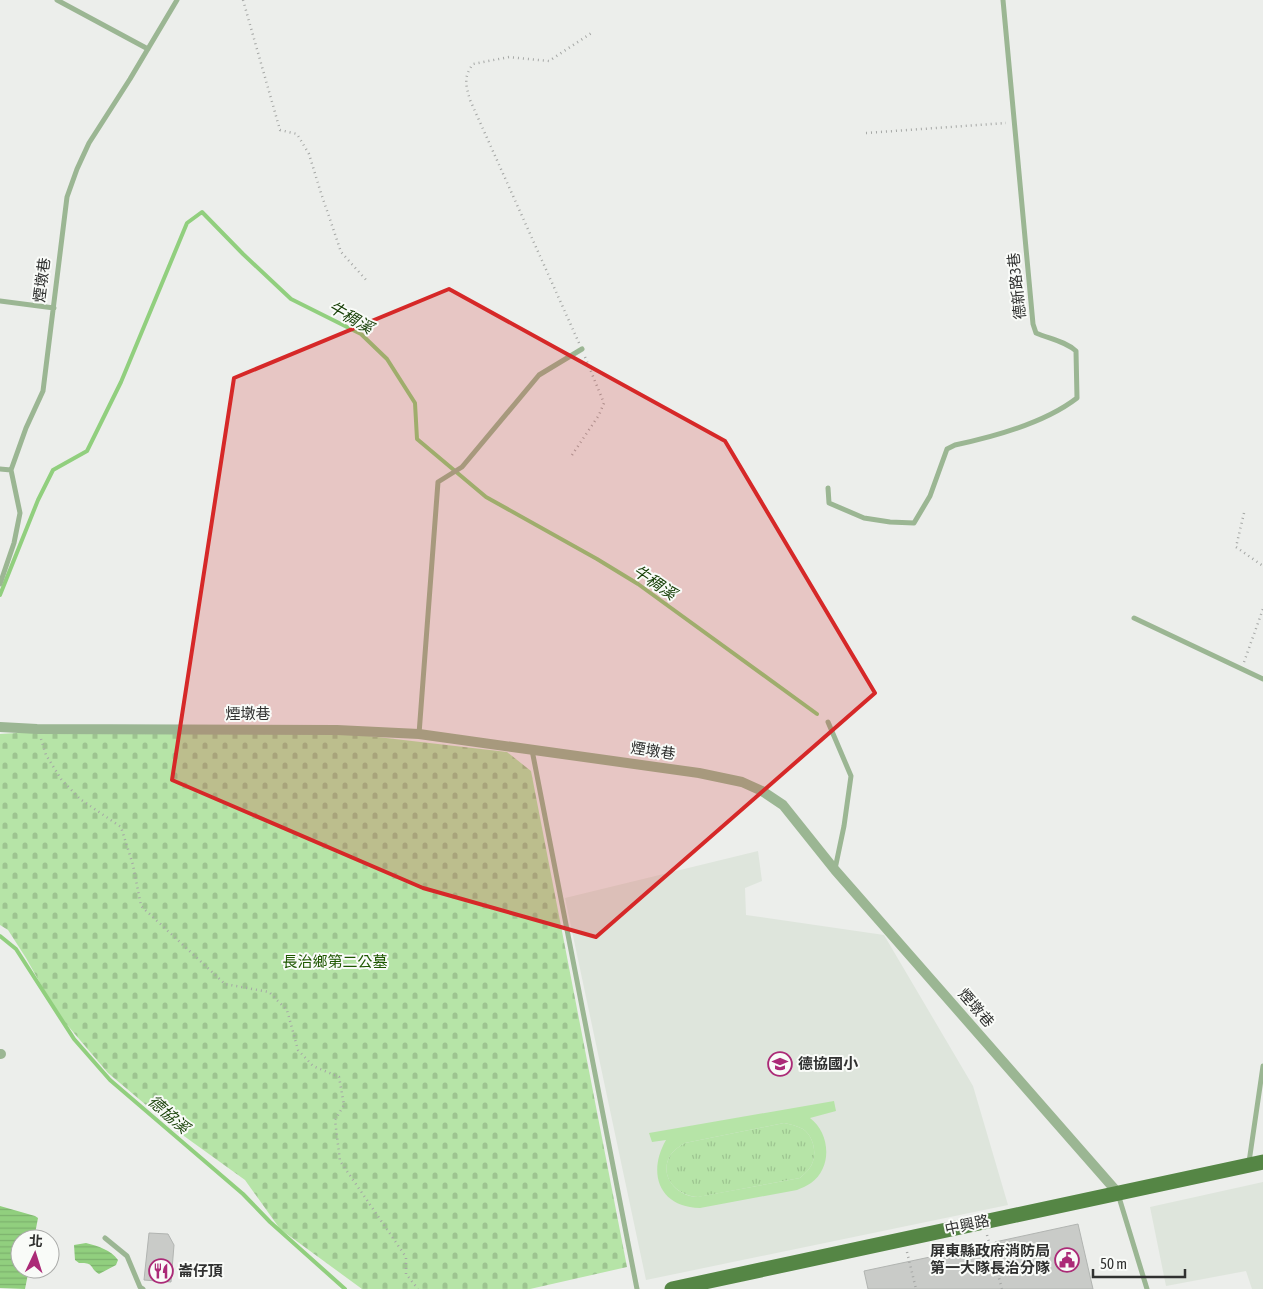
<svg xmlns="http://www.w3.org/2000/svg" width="1263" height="1289" viewBox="0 0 1263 1289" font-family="'Asap Condensed','Noto Sans TC',sans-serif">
	<defs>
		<pattern id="grass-tufts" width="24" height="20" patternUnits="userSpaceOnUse" patternTransform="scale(1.25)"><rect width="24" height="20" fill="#b6e4a7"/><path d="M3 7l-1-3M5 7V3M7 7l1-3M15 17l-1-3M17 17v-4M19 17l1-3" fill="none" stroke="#9dc490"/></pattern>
		<pattern id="cemetery-stones" width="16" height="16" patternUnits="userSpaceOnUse" patternTransform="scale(1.25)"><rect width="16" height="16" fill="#b6e4a7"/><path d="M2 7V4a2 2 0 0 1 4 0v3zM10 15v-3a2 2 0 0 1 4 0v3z" fill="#9dc490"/></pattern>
		<pattern id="water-rules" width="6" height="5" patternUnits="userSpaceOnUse" patternTransform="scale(1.25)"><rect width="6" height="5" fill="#91cf7e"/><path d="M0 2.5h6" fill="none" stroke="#7db26d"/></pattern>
	</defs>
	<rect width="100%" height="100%" fill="#eceeeb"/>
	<path fill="#dee5dc" d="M758,851L762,881L745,888L746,915L884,935L973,1086L1008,1205L646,1280L565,898Z
		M1263,1182V1289H1252L1246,1271L1166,1286L1150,1207Z"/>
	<path fill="url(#grass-tufts)" d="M784,1123C790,1124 797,1126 803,1129C815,1137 818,1158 809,1169C807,1172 803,1175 800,1178L698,1197C679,1196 661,1180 668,1160C671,1152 678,1147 685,1143Z"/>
	<path fill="url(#cemetery-stones)" d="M50,731L343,733L507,752L531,771L627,1267L530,1289H362L280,1229L245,1180L177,1131L108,1073L57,1013L26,958L8,930L0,925V734Z"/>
	<path fill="#b6e4a7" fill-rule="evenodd" d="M834,1101L836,1111L810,1118C830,1133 833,1167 811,1183C807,1186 801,1188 797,1190L700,1208C659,1207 647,1173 666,1140L652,1142L649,1133ZM784,1123C790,1124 797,1126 803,1129C815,1137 818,1158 809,1169C807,1172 803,1175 800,1178L697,1197C679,1196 661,1180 668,1160C671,1152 678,1147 685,1143Z"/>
	<path fill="url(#water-rules)" d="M0,1206L35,1216L38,1218L34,1239H20V1269H29L25,1289L0,1288Z
		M86,1243C98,1246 111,1250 118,1260L116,1265L99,1274C89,1268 95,1262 79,1263L75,1260L74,1245Z"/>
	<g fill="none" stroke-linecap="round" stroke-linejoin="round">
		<path stroke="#91cf7e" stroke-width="4" d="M0,595L38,500L53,470L87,451L121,382L187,223L202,212L243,254L291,299L361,334L387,359L415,403L417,439L486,497L597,559L638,584L817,714
			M0,936L16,949L74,1039L110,1080L243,1194L270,1222L345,1289"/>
	</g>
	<path fill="#c9cbc8" stroke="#b1b4b1" d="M1078,1224L1093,1289H868L864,1271L996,1243L995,1242Z
		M149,1233L168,1234L174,1245L171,1282L144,1280Z"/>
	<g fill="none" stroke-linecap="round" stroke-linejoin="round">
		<path stroke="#a5a7a5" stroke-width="2.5" stroke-dasharray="1 4" stroke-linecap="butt" d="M243,0L280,130L297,134L309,154L320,190L341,252L368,282
			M866,133L1006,123
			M579,343L470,100C466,86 463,77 473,64L509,57L549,61L593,32
			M572,455L599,415L604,403L585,357
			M1244,513L1236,547L1263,566
			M1244,662L1263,609
			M41,739L46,755L61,779L80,799L121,827L133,865L141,906L225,984L269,992L287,1010L298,1050L313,1066L339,1077L344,1105L335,1120L340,1161L406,1257V1274L418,1289
			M987,1235L1002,1289
			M907,1252L916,1289"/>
		<path stroke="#9bb693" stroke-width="5" d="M57,0L148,49
			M0,301L54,308
			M0,469L11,470
			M828,488L829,503L864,518L890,522L914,523L930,496L947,449L955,445C993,437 1046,422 1077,398L1076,351C1065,341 1050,339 1036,333L1033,324L1003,0
			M0,584L14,543L20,513L11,470L26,428L43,391L67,197L77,169L89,143L130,79L177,0
			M1134,618L1263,679
			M828,722L851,776L844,826L835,869
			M419,734L438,482L462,467L539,375L582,349
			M532,750L637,1289
			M1249,1162L1263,1066
			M1118,1194L1147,1289
			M105,1238L127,1256L140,1287L143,1289"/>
		<path stroke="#9bb693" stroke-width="10" d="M0,727L37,729L337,730L419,734L699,773L742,782L762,791L783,805L835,870L1118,1193
			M0,1054H1"/>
		<path stroke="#558645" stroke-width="15" d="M672,1289L1263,1162"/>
	</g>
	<path fill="#d62828" fill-opacity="0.2" stroke="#d62828" stroke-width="4" stroke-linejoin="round" d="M449,289L725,441L875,693L596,937L423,888L172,780L234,378Z"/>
	<defs>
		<g id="school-ring" transform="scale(1.25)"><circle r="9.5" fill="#f9fbf8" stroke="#ab2a77" stroke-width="1.5"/><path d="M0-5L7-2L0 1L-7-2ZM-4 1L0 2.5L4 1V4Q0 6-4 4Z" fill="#ab2a77"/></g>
		<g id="civic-ring" transform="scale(1.25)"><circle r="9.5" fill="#f9fbf8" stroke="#ab2a77" stroke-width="1.5"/><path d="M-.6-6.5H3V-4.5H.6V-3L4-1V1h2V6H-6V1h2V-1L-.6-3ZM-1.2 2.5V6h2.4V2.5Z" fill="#ab2a77"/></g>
		<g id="restaurant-ring" transform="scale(1.25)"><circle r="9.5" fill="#f9fbf8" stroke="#ab2a77" stroke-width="1.5"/><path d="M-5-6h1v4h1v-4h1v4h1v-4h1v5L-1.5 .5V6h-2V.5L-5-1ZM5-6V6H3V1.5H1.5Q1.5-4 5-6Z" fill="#ab2a77"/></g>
	</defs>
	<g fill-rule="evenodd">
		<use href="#school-ring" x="780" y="1064"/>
		<use href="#civic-ring" x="1067" y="1260"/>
		<use href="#restaurant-ring" x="161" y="1271"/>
	</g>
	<g text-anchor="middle" stroke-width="4" stroke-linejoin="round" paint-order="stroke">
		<g font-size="15" fill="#303130" stroke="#f9fbf8">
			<text transform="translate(42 280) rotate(-83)" y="5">煙墩巷</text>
			<text transform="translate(1017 286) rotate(-96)" y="5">德新路3巷</text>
			<text x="248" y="719">煙墩巷</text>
			<text transform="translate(653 751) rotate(9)" y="5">煙墩巷</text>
			<text transform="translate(976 1008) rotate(49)" y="5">煙墩巷</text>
			<text transform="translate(967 1225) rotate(-12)" y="5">中興路</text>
		</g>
		<g font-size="15" fill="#1e5700" stroke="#f9fbf8">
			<text x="335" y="967">長治鄉第二公墓</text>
		</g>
		<g font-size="15" font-weight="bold" fill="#303130" stroke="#f9fbf8" text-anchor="start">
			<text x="798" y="1069">德協國小</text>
			<text x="1050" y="1256" text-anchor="end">屏東縣政府消防局<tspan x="1050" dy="17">第一大隊長治分隊</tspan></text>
			<text x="178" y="1276">崙仔頂</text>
		</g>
		<g font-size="16" font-style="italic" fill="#194109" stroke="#f9fbf8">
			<text transform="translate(351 317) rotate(30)" y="6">牛稠溪</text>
			<text transform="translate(655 582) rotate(34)" y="6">牛稠溪</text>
			<text transform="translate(169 1114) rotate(41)" y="6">德協溪</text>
		</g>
	</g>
	<g transform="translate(35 1254) rotate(4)"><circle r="24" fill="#f9fbf8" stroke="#a9aaa8"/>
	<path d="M0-4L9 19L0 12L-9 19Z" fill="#ab2a77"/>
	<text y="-8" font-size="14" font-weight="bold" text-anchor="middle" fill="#303130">北</text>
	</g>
	<path d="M1093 1269v8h92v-8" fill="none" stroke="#303130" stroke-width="2.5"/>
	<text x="1100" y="1269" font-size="15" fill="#303130" stroke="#f9fbf8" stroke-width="4" paint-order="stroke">50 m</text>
</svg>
